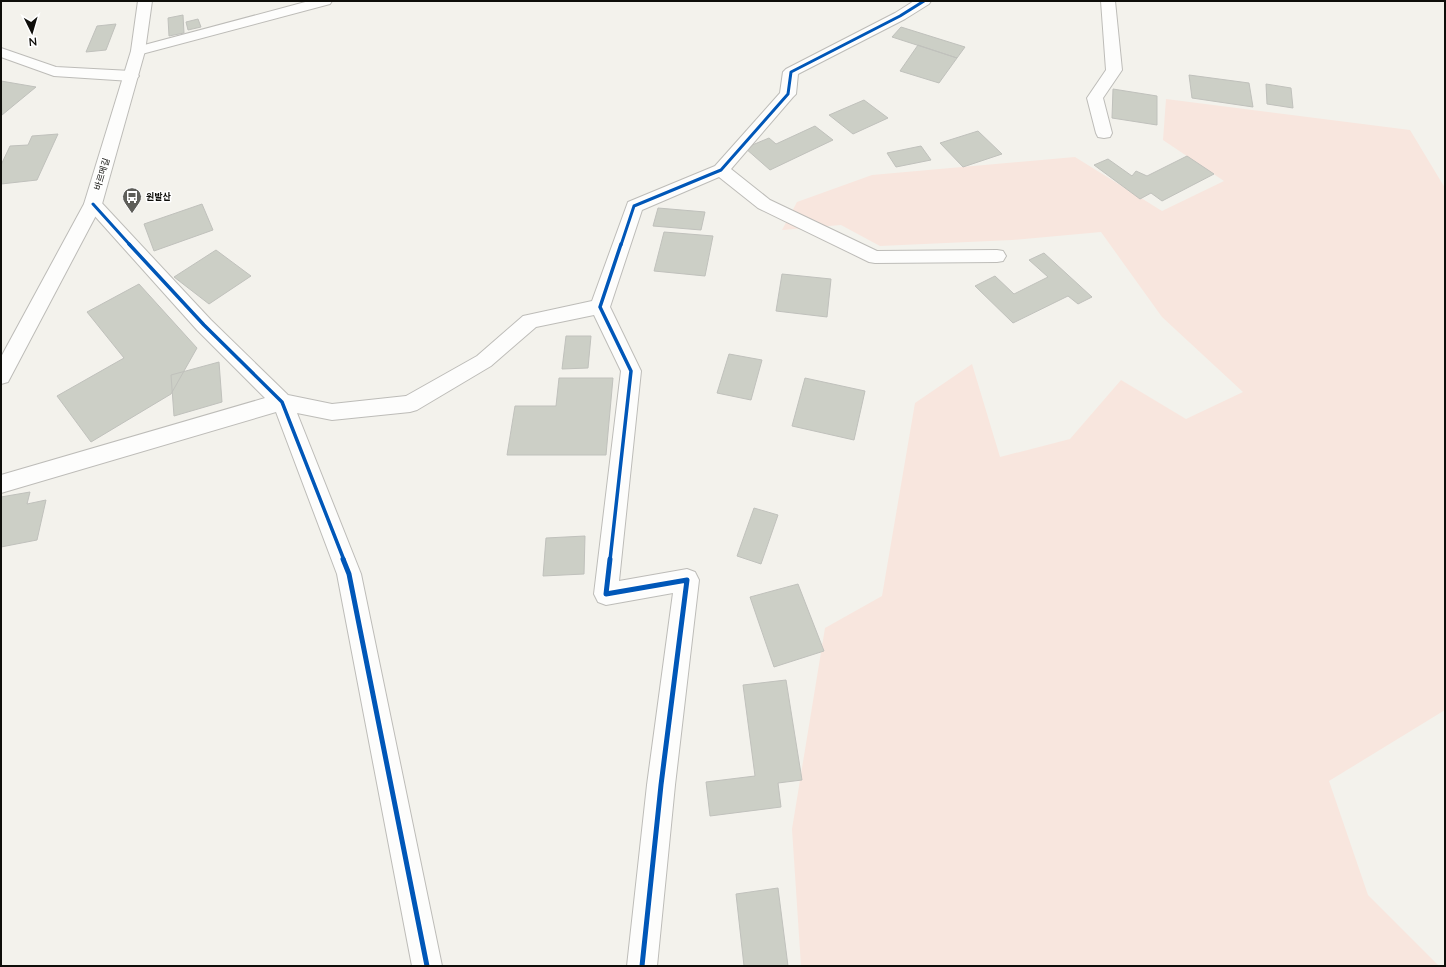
<svg xmlns="http://www.w3.org/2000/svg" width="1446" height="967" viewBox="0 0 1446 967" font-family="Lato,'Noto Sans KR',sans-serif">
	<rect width="100%" height="100%" fill="#f3f2ec"/>
	<path fill="#f8e6de" d="M1166,99L1410,130L1445,188V710L1329,781L1368,895L1439,966H801L792,829L825,628L882,596L915,403L972,364L1000,457L1070,439L1121,380L1186,419L1243,392L1162,317L1101,232L1012,240L880,246L841,225L782,230L797,202L872,175L1075,157L1162,211L1224,181L1163,140Z"/>
	<path fill="#cccfc6" stroke="#c0c1bc" d="M183,15L184,33L169,36L168,18Z
		M198,19L201,27L188,30L186,22Z
		M116,24L106,50L86,52L97,26Z
		M901,27L965,47L957,58L892,37Z
		M918,45L957,58L939,83L900,71Z
		M1189,75L1249,83L1253,107L1192,98Z
		M1,81L36,87L2,115Z
		M1266,84L1291,88L1293,108L1267,104Z
		M1113,89L1157,96V125L1112,118Z
		M864,100L888,118L853,134L829,115Z
		M815,126L833,140L770,170L745,148L769,138L776,144Z
		M978,131L1002,154L963,167L940,143Z
		M58,134L37,180L1,184V165L10,146L28,145L32,136Z
		M921,146L931,160L896,167L887,153Z
		M1187,156L1214,174L1162,201L1151,193L1140,199L1094,165L1108,159L1132,176L1136,171L1147,176Z
		M202,204L213,230L154,251L144,224Z
		M658,208L705,212L701,230L653,226Z
		M664,232L713,236L705,276L654,271Z
		M216,250L251,276L209,304L174,277Z
		M1044,253L1092,297L1078,304L1068,296L1013,323L975,286L995,276L1014,294L1048,277L1029,260Z
		M782,274L831,279L827,317L776,311Z
		M139,284L197,348L171,394L91,442L57,396L124,358L87,312Z
		M566,336H591L588,368L562,369Z
		M729,354L762,360L751,400L717,393Z
		M219,362L222,402L174,416L171,375Z
		M559,378H613L606,455H507L515,406H556Z
		M805,378L865,391L854,440L792,426Z
		M30,492L27,504L46,500L37,540L1,547V497Z
		M754,508L778,515L761,564L737,556Z
		M585,536L584,574L543,576L546,538Z
		M798,584L824,651L774,667L750,597Z
		M786,680L802,780L778,783L781,807L710,816L706,782L755,776L743,685Z
		M778,888L788,966H744L736,894Z"/>
	<g fill="none" stroke-linecap="round" stroke-linejoin="round">
		<g stroke="#bdbcb8" stroke-width="2">
			<path id="minor" d="M309,1H332L330,4L138,55L133,54L131,51L133,48Z
				M914,1H931L929,4L905,19L798,74L796,94L793,97L731,169L770,200L877,251L997,250L1003,251L1006,256L1003,261L997,262L875,263L869,262L758,208L719,177L642,210L610,307L641,371L619,581L687,569L695,572L699,580L675,785L657,966H627L647,785L673,593L606,605L598,602L594,594L621,371L594,315L536,327L491,366L417,410L410,412L332,420L297,413L361,574L442,966H412L337,574L276,412L1,493V475L265,398L197,330L84,204L87,200L93,198L99,200L211,320L288,395L332,404L406,396L477,356L523,316L592,301L628,202L715,166L780,93L783,72L786,69L895,13Z
				M1101,1H1115L1122,70L1103,98L1112,133L1110,137L1104,138L1098,137L1096,133L1087,98L1106,70Z
				M1,48L56,67L131,71L136,73L139,76L136,79L131,81L54,76L1,57Z"/>
		</g>
		<g stroke="#bdbcb8" stroke-width="2">
			<path id="tertiary" d="M138,1H152L145,51L102,204L8,382L1,384V357L84,204L131,51Z"/>
		</g>
		<use href="#minor" fill="#fdfdfc" fill-rule="evenodd"/>
		<use href="#tertiary" fill="#fdfdfc" fill-rule="evenodd"/>
		<g stroke="#fff" stroke-width="5">
			<path id="cycleway-far2" d="M93,204L130,245
				M621,245L634,206L721,170L788,94L791,72L900,16L924,1"/>
		</g>
		<g stroke="#fff" stroke-width="6">
			<path id="cycleway-far1" d="M129,244L204,325L282,402L344,560
				M610,560L631,371L600,307L621,244"/>
		</g>
		<g stroke="#fff" stroke-width="8">
			<path id="cycleway" d="M343,559L349,574L427,966
				M610,559L606,594L687,580L661,785L642,966"/>
		</g>
		<use href="#cycleway-far2" stroke="#0057b8" stroke-width="3"/>
		<use href="#cycleway-far1" stroke="#0057b8" stroke-width="3.5"/>
		<use href="#cycleway" stroke="#0057b8" stroke-width="5"/>
	</g>
	<defs>
		<g id="bus-pin" transform="scale(1)"><path d="M0 17L-7.5 6A9.5 9.5 0 1 1 7.5 6Z" fill="#5e5e59" stroke="#fff"/><path d="M-5-6H5V4H4V6H2V4H-2V6H-4V4H-5ZM-3.5-4V0h7V-4ZM-3.5 1.2v1.5H-2V1.2ZM2 1.2v1.5H3.5V1.2Z" fill="#fff"/></g>
	</defs>
	<g fill-rule="evenodd">
		<use href="#bus-pin" x="132" y="197"/>
	</g>
	<g text-anchor="middle" stroke-width="3" stroke-linejoin="round" paint-order="stroke">
		<g font-size="9" fill="#0e0e0a" stroke="#fff">
			<text transform="translate(102 174) rotate(-73)" y="3">바르메길</text>
		</g>
		<g font-size="9" font-weight="bold" fill="#0e0e0a" stroke="#fff" text-anchor="start">
			<text x="146" y="200">원발산</text>
		</g>
	</g>
	<rect width="1446" height="967" fill="none" stroke="#0e0e0a" stroke-width="4"/>
	<g transform="translate(32 32) rotate(175)" stroke="#ffffff" stroke-width="3" paint-order="stroke">
	<path d="M0-3L7 15L0 10L-7 15Z" fill="#0e0e0a"/>
	<text y="-6" font-size="11" font-weight="bold" text-anchor="middle" fill="#0e0e0a">N</text>
	</g>
</svg>
